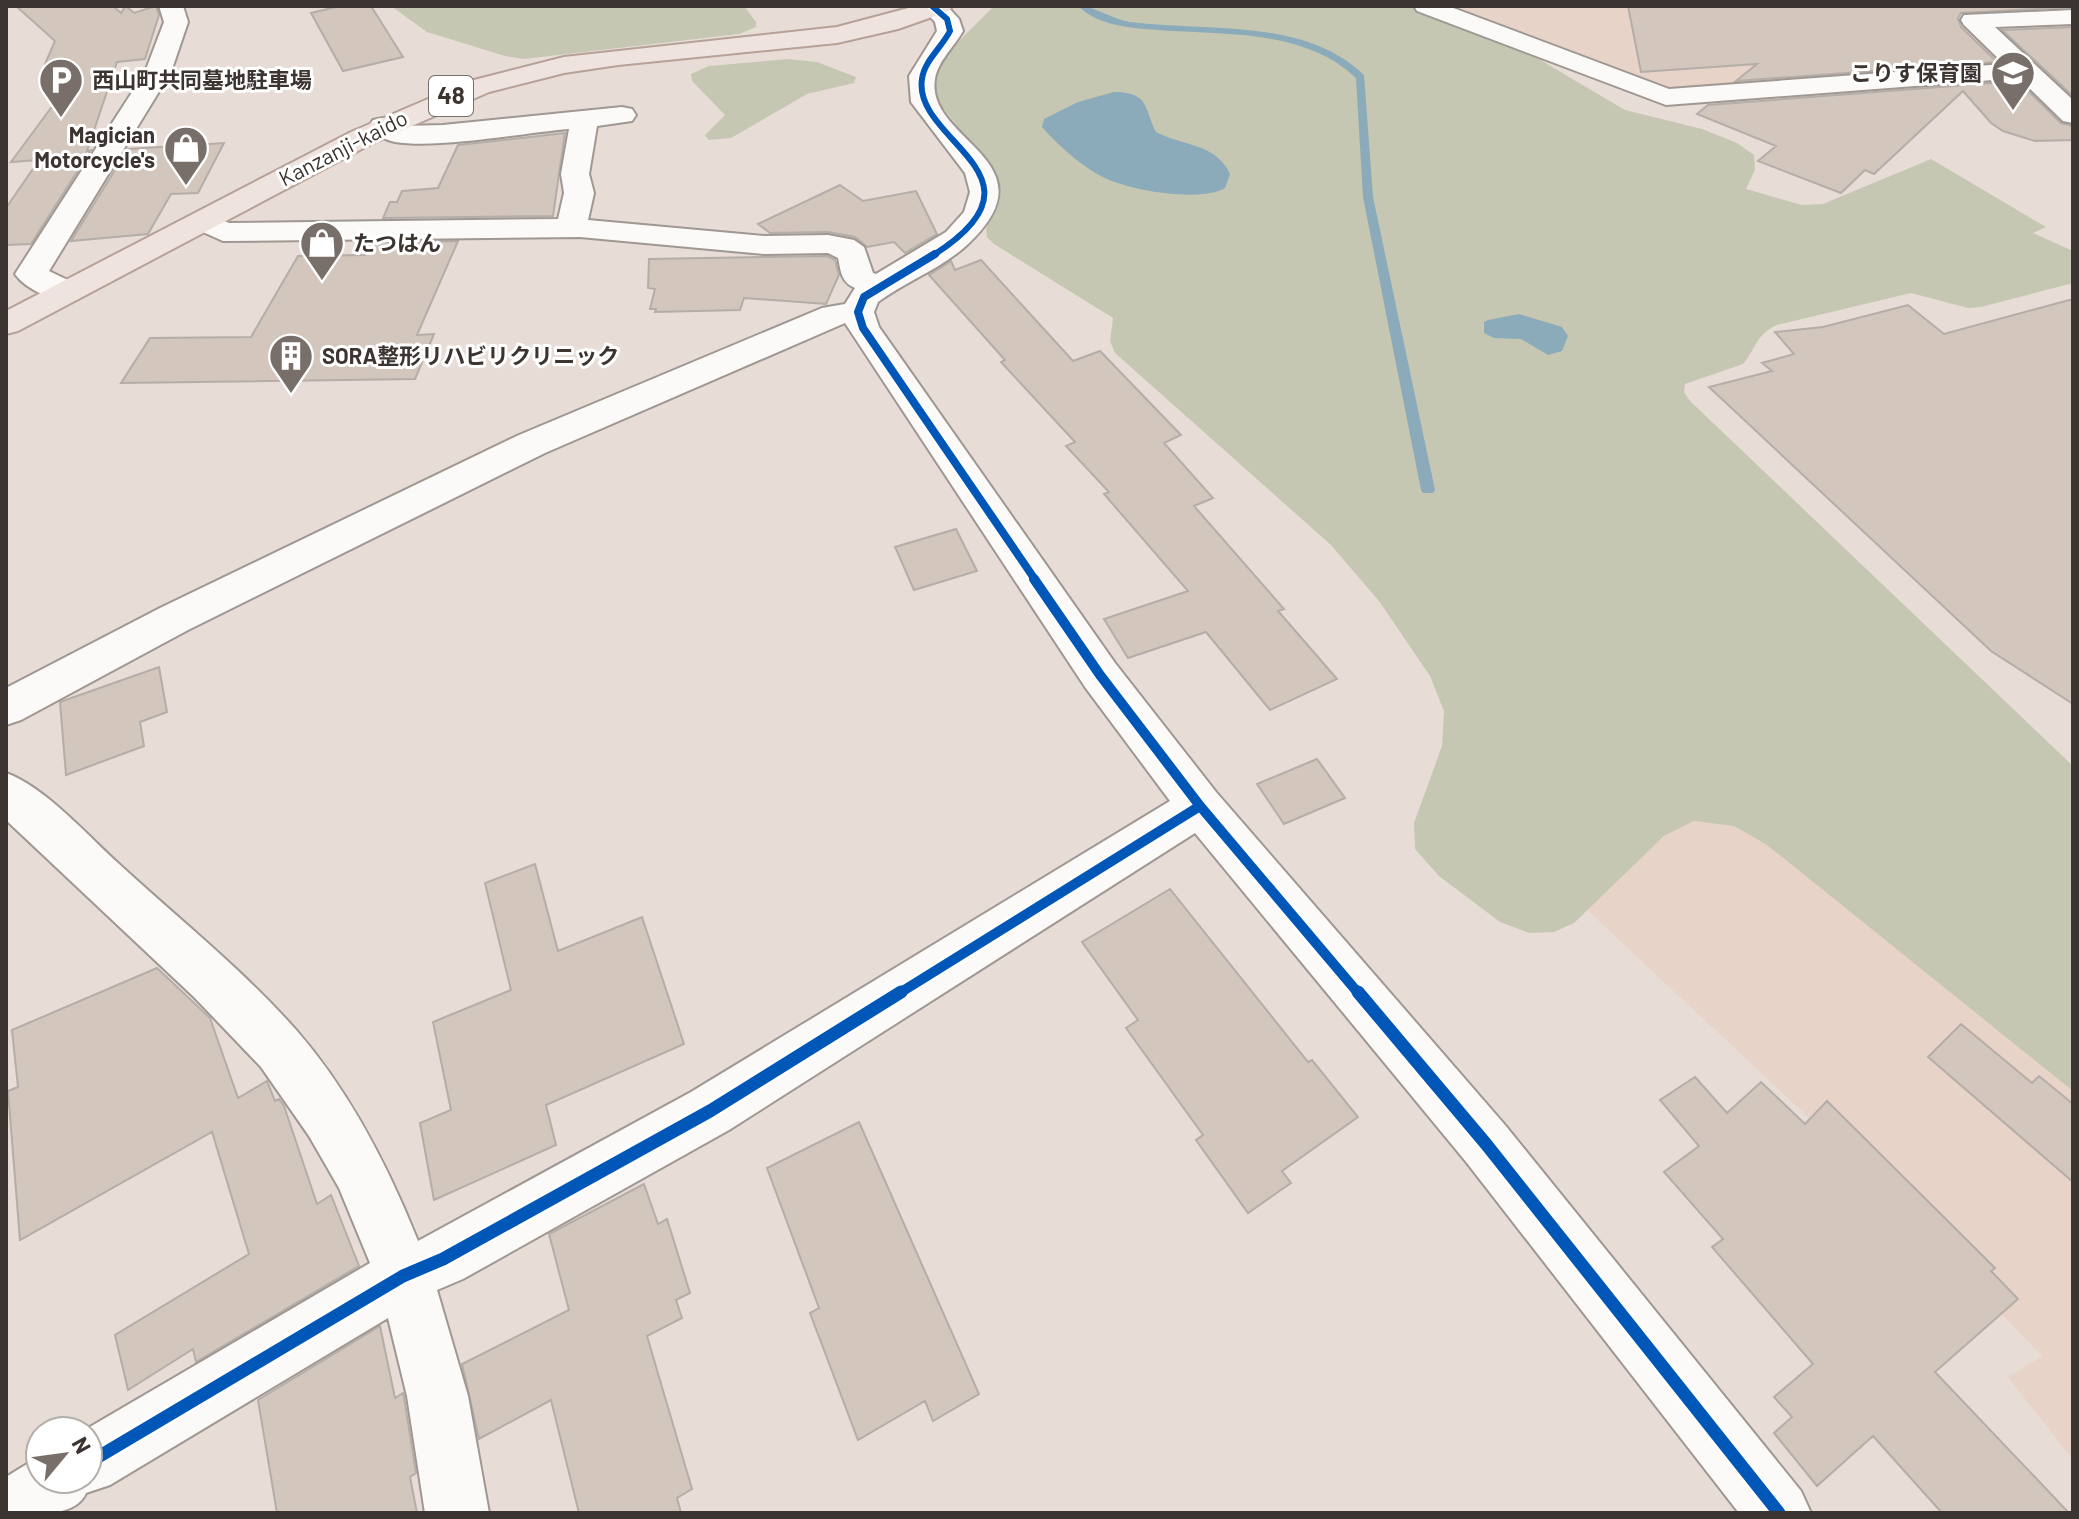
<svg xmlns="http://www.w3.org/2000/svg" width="2079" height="1519" viewBox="0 0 2079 1519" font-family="Barlow,'Noto Sans JP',sans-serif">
	<rect width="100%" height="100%" fill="#e8dcd6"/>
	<path fill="#e8d3c8" d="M1442,6H1930L1967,25L2008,65L1666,90Z
		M1694,821L1734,826L1767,845L2073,1091V1460L2008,1377L2042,1356L1836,1143L1587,910L1664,836Z"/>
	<path fill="#c5c7b2" d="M391,6H744L756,22V27L739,34L524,59L505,56L427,32Z
		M994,6H1408L1537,58L1625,110L1702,129L1737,143L1754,155L1755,170L1746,189L1802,205L1823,204L1931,159L2046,227L2033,233L2073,251V283L1981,307L1968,308L1911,293L1777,325C1756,334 1756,349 1743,364L1685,384L1684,392L1690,401L2073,766V1091L1767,845L1734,826L1694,821L1664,836L1574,923L1554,932L1529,933L1500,922L1439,876L1415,849L1414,823L1442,746L1444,711L1430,676L1379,601L1331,545L1115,353L1110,341L1113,318L994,244L987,237L986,229L997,194L993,170L939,103L933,87L935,72L956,44Z
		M788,59L817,62L856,77L854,83L807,94L731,138L709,140L705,135L725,115L692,81L691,74L709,66Z"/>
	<path fill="#8baaba" d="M1114,92C1150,92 1144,109 1156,132C1182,146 1216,143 1230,174L1225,188C1200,203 1124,190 1099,175C1079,164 1057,144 1042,127L1044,119L1078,102Z
		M1519,314L1562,327L1568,336L1562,351L1548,355L1521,339L1494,338L1484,333V322L1488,320Z"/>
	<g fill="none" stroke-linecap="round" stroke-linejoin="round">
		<path fill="#8baaba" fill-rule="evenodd" d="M1078,6C1095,6 1111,19 1130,22C1207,32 1303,17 1364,75L1373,197L1435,490L1433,493H1423L1421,490L1363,197L1356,78C1305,29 1224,35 1158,30C1130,28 1099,26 1078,6Z"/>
	</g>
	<path fill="#d2c6bd" stroke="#b5ada8" stroke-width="2" d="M16,6H113L121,13L126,6L134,13L156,6L159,15L145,59L117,62L87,151L91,150L31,244L6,245V208L39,160L11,162L76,74L45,77L51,63L45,64L55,41Z
		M340,6H371L403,57L343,71L311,13Z
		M1628,6H2073V7L1961,13L1958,18L1961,27L1997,62L1736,81L1757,64L1641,72Z
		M2073,27V96L2002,30Z
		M2018,81L2061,123L2073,126V140L2035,141L2003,131L1991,123L1963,91L1874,174L1865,170L1841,193L1758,161L1776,146L1697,114L1708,105Z
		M565,133L553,216L383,218L390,202H397L402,191L438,188L458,145Z
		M224,143L198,193L171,194L148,234L71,241L128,149Z
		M840,185L863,201L916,191L937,234L905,253L894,242L867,247L855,237L828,232L770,233L758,224Z
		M458,241L417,335L434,334L415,379L121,383L150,338L251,337L298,256L365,255L371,242Z
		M827,256L835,260L839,275L826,304L744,298L740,310L655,312L656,309H650L655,289L648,288L649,259Z
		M981,260L1073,361L1100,351L1181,435L1164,443L1213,498L1194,506L1284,609L1278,611L1337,679L1270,710L1206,632L1128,658L1104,619L1188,591L1104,494L1109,492L1066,446L1075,442L1001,362L1005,360L929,275L951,261L955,270Z
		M2073,299V704L1991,651L1709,387L1772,371L1762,363L1794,354L1775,332L1823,327L1908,305L1944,334Z
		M956,529L977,571L914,590L895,547Z
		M159,667L167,712L140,722L144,746L66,775L60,702Z
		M1317,759L1345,798L1284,824L1257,784Z
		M535,864L558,951L642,917L684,1044L546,1105L556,1145L434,1200L420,1123L451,1110L433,1022L511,990L485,883Z
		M1170,889L1308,1062L1312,1060L1358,1117L1282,1171L1291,1183L1248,1213L1196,1140L1203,1135L1126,1028L1138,1020L1082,942Z
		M157,968L210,1018L238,1098L267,1081L275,1101L279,1099L284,1106L317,1204L331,1195L359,1266L196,1362L193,1349L128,1390L115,1335L249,1254L212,1132L20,1240L8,1091L18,1087L12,1030Z
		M1961,1024L2032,1083L2039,1076L2073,1104V1182L1928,1057Z
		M1695,1077L1727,1113L1761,1082L1805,1124L1827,1101L1995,1268L1991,1271L2018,1299L1935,1372L2069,1513H1942L1873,1436L1817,1486L1774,1433L1792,1417L1774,1397L1813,1364L1712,1247L1723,1239L1664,1172L1699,1146L1660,1100Z
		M859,1122L979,1394L933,1421L925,1401L858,1440L810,1313L819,1308L767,1168Z
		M644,1184L658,1224L667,1219L690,1293L676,1300L682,1318L647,1336L692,1489L677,1498L681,1513H579L551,1400L479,1439L462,1364L569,1310L549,1234Z
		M380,1326L395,1398L403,1393L404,1397L416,1473L410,1477L417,1513H277L258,1400Z"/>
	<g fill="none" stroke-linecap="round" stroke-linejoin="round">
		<g stroke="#9f9792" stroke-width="4">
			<path id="minor" d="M159,6H183L188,22L171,72L49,271L78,285L83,292L78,299C59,304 27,291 15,274L145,72L164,22Z
				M920,6H947L959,19L963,31C954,47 938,61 935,79C925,141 1057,161 967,245C941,269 906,281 878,302L874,312L879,327L1115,663L1216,792L1505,1125L1801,1491L1811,1513H1739L1467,1163L1195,833L729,1130L463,1279L437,1290L468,1396L489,1513H425L407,1396L388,1318L110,1485L86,1493C75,1519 31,1513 6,1513V1477L40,1456V1479H88V1431H83L370,1263L339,1188L309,1136L261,1067L194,997L6,820V773C45,787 88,836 119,864C179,919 243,970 297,1031C350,1092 388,1166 418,1241L691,1092L1170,801L1085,687L845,323L545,453L188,630L21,720L6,725V688L160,608L519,435L822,308L845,304L855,288C841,282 841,272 838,258L828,253L765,254L580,237L223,241L192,227L188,221L192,215L203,212L229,223L558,219L564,193L561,174L569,129C522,133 438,149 395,142C385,140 375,134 369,126L373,120L383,118L403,126L443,125L622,107L632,109L636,115L632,121L597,126L589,174L594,193L588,220L765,236L828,235L854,240L864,247L873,273L876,274L946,232L964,212L970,192L965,173L911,102L909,76L937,31L935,22Z
				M1414,6H1448L1669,89L2004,64L1964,25L1961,20L1964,15L2073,10V24L1995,27L2073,100V123L2063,121L2019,78L1666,105L1417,11Z"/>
		</g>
		<g stroke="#b6a198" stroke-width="4">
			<path id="major" d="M916,6H952L949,11L898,29L837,43L618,65L564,73L489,92L371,144L18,331L6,334V311L351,132L470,81L564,57L837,27Z"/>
		</g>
		<use href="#minor" fill="#fcfaf9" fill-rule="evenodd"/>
		<use href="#major" fill="#eee3de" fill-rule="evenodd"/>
		<g stroke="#fff" stroke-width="9">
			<path id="cycleway-far3" d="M932,256C1060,176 912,142 922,79C924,61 942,47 950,31L947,19L932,6"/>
		</g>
		<g stroke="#fff" stroke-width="12">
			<path id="cycleway-far2" d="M935,254L864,297L858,312L863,328L1036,581"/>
		</g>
		<g stroke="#fff" stroke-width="15">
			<path id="cycleway-far1" d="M1034,579L1100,675L1200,806L1359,994
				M898,994L1200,806"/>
		</g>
		<g stroke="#fff" stroke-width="18">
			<path id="cycleway" d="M1358,992L1486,1144L1779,1513
				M88,1463L403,1276L443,1259L710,1111L901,992"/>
		</g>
		<use href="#cycleway-far3" stroke="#0057b8" stroke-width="6"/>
		<use href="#cycleway-far2" stroke="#0057b8" stroke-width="8"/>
		<use href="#cycleway-far1" stroke="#0057b8" stroke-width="10"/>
		<use href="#cycleway" stroke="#0057b8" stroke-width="13"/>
	</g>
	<defs>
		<g id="school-pin" transform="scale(2.3)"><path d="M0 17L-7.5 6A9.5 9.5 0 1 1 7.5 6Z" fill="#786f6a" stroke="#fff"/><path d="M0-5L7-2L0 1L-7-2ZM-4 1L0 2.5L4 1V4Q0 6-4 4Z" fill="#fff"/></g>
		<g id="parking-pin" transform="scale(2.3)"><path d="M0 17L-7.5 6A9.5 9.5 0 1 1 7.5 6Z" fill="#786f6a" stroke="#fff"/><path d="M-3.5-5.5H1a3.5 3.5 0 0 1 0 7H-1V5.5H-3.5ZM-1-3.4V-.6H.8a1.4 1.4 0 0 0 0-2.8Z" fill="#fff"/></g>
		<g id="shop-pin" transform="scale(2.3)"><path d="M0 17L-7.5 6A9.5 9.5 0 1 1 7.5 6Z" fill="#786f6a" stroke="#fff"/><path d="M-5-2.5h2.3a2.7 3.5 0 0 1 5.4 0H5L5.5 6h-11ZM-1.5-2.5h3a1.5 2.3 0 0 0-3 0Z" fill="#fff"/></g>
		<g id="building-pin" transform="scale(2.3)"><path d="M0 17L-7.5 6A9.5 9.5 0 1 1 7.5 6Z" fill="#786f6a" stroke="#fff"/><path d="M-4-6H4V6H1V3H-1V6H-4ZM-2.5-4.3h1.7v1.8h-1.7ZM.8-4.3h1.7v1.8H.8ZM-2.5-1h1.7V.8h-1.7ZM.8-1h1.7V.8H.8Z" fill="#fff"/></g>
	</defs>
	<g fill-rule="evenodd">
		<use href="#school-pin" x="2013" y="73"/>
		<use href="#parking-pin" x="61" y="80"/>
		<use href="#shop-pin" x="186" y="148"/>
		<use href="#shop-pin" x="322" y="243"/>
		<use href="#building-pin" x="291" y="356"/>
	</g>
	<g text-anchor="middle" stroke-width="6" stroke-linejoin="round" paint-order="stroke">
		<g font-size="22" font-weight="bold" fill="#3c3430" stroke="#fff" text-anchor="start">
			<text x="1982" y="81" text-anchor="end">こりす保育園</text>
			<text x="92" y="88">西山町共同墓地駐車場</text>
			<text x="155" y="143" text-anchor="end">Magician<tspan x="155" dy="25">Motorcycle's</tspan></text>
			<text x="353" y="251">たつはん</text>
			<text x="322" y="364">SORA整形リハビリクリニック</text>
		</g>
		<g font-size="22" fill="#3c3430" stroke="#fff">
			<text transform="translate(343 148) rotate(-27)" y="8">Kanzanji-kaido</text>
		</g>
		<rect fill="#fff" stroke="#76716e" stroke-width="2" x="429" y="76" width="44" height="40" rx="6"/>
		<g font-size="24" font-weight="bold" fill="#3c3430">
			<text x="451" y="104">48</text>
		</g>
	</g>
	<rect width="2079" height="1519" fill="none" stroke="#3c3430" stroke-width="16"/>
	<g transform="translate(64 1455) rotate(61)"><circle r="38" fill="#ffffff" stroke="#b1aeac" stroke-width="2"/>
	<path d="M0-6L14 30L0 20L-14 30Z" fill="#786f6a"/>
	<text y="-12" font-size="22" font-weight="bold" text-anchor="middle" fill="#3c3430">N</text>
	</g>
</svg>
